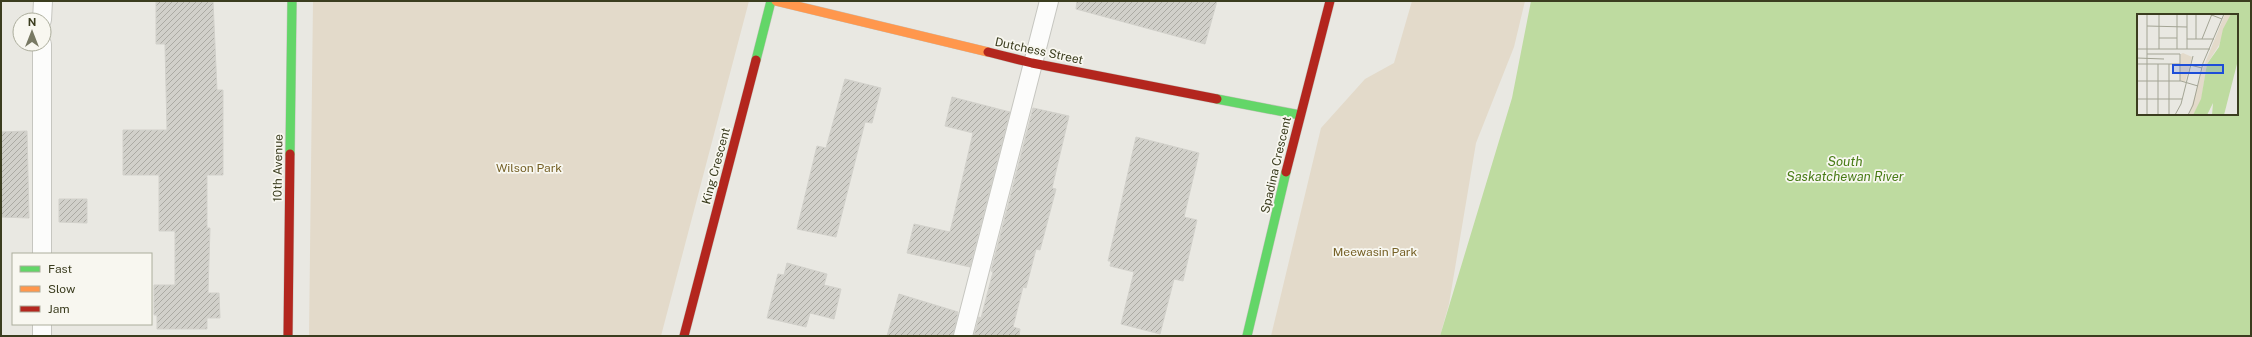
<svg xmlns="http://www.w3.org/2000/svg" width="2252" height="337" viewBox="0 0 2252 337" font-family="'Public Sans',sans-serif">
	<defs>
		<pattern id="building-hatch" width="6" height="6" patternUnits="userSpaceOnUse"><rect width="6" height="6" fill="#d1d0ca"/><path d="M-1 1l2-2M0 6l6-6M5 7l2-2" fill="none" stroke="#abaaa3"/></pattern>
	</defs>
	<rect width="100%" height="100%" fill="#e9e8e2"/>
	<path fill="#e3daca" d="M313,1H749L661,336H309Z
		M1412,1H1525L1514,47L1476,143L1449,304L1440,336H1271L1321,128L1365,79L1394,63Z"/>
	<path fill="#bedba0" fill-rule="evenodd" d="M1531,1H2251V336H1440L1512,98ZM2138,15H2237V114H2138Z"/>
	<path fill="url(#building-hatch)" stroke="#d2d1cb" d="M156,1H213L217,90H223V175H207V228H210L208,293H219L220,318H207V329H157V315H154V285H175V231H159V175H123V130H167L165,44H156Z
		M1077,1H1217L1205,44L1076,9Z
		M845,79L881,88L872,123L865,122L836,237L797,229L817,146L826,148Z
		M952,97L1010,112L970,267L907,253L914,224L950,232L973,133L945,126Z
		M1033,108L1069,116L1052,188L1056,189L1040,250L1036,249L1026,288L1023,287L1013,327L1020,329L1019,336H974L979,317L981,318L993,272L991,271Z
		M27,131L29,218L1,217V132Z
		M1136,137L1199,153L1184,217L1197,220L1183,281L1174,279L1160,334L1121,324L1134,272L1110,266L1111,261H1108Z
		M59,199H87V223L59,222Z
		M787,263L827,274L824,285L841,289L834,319L810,313L806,327L767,318L778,274L784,275Z
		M899,294L958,312L953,336H887Z"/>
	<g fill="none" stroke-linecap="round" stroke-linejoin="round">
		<g stroke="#c6c6c0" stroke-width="20">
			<path id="lane" d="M42,20L43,1
				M42,254V44
				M42,336V324
				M963,336L1049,1"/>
		</g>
		<g stroke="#c5c4bc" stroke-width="10">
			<path id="fast" d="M756,60L771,1
				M1217,99L1300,115
				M290,154L292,1
				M1247,336L1286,172"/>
		</g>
		<g stroke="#c5c4bc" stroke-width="10">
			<path id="slow" d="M776,1L988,52"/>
		</g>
		<g stroke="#c5c4bc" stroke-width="10">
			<path id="jam" d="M988,52L1032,63L1217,99
				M1286,172L1330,1
				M288,336L290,154
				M684,336L756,60"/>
		</g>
		<use href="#lane" stroke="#fcfcfb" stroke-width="18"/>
		<use href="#fast" stroke="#63d668" stroke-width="9"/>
		<use href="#slow" stroke="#ff974d" stroke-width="9"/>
		<use href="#jam" stroke="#b3261e" stroke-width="9"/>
	</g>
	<g text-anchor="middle" stroke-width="3.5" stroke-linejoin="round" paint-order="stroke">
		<g font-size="12" fill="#3b3d1f" stroke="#f8f7f0">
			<text transform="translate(1039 51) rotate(12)" y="4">Dutchess Street</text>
			<text transform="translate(1276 165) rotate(-77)" y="4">Spadina Crescent</text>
			<text transform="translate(716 166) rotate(-75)" y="4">King Crescent</text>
			<text transform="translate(278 168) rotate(-89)" y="4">10th Avenue</text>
		</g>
		<g font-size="12" fill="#766127" stroke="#f8f7f0">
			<text x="529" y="172">Wilson Park</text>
			<text x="1375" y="256">Meewasin Park</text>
		</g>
		<g font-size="13" font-style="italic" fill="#487c16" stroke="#f8f7f0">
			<text x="1845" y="166">South<tspan x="1845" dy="15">Saskatchewan River</tspan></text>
		</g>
	</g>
	<g transform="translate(2137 14)">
		<rect width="101" height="101" fill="#e9e8e2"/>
		<path d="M88,0H94L82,31L70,50L64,87L56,101H52L66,54ZM46,39L55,43L48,68L43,66L44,40Z" fill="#e3daca"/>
		<path d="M94,0H101V46L87,101H75L76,89L70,101H56L64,85L70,50L82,33L86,15Z" fill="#bedba0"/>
		<path fill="none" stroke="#a3a494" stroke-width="1" d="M50,0V35M59,0V25M72,0L85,5M10,12L50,13M22,24H40M50,25H77M65,25L75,0M0,35H73M22,35V0M40,35V0M10,40H43V67M0,44L27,45M0,50H43M53,51L65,54M0,67H44L61,72M0,85H45M10,101V0M21,101V50M32,101V50M38,101L44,90L56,42M51,101L56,91L66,49L87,0"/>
		<path fill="#1d4ed8" fill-opacity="0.15" stroke="#1d4ed8" stroke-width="2" d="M36,51H86V59H36Z"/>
		<rect width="101" height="101" fill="none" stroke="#3b3d1f" stroke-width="2"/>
	</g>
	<rect width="2252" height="337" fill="none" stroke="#3b3d1f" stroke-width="4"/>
	<rect x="12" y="253" width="140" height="72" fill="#f8f7f0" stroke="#acad9c"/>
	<rect x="20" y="266" width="20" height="6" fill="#63d668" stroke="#acad9c"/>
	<text x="48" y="273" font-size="12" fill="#3b3d1f">Fast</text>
	<rect x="20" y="286" width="20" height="6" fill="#ff974d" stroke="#acad9c"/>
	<text x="48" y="293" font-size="12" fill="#3b3d1f">Slow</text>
	<rect x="20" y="306" width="20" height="6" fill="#b3261e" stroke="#acad9c"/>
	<text x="48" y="313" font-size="12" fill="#3b3d1f">Jam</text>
	<g transform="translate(32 32)"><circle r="19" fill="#f8f7f0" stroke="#acad9c"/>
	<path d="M0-3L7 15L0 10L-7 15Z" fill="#787963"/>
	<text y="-6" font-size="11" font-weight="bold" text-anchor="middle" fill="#3b3d1f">N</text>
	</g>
</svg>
